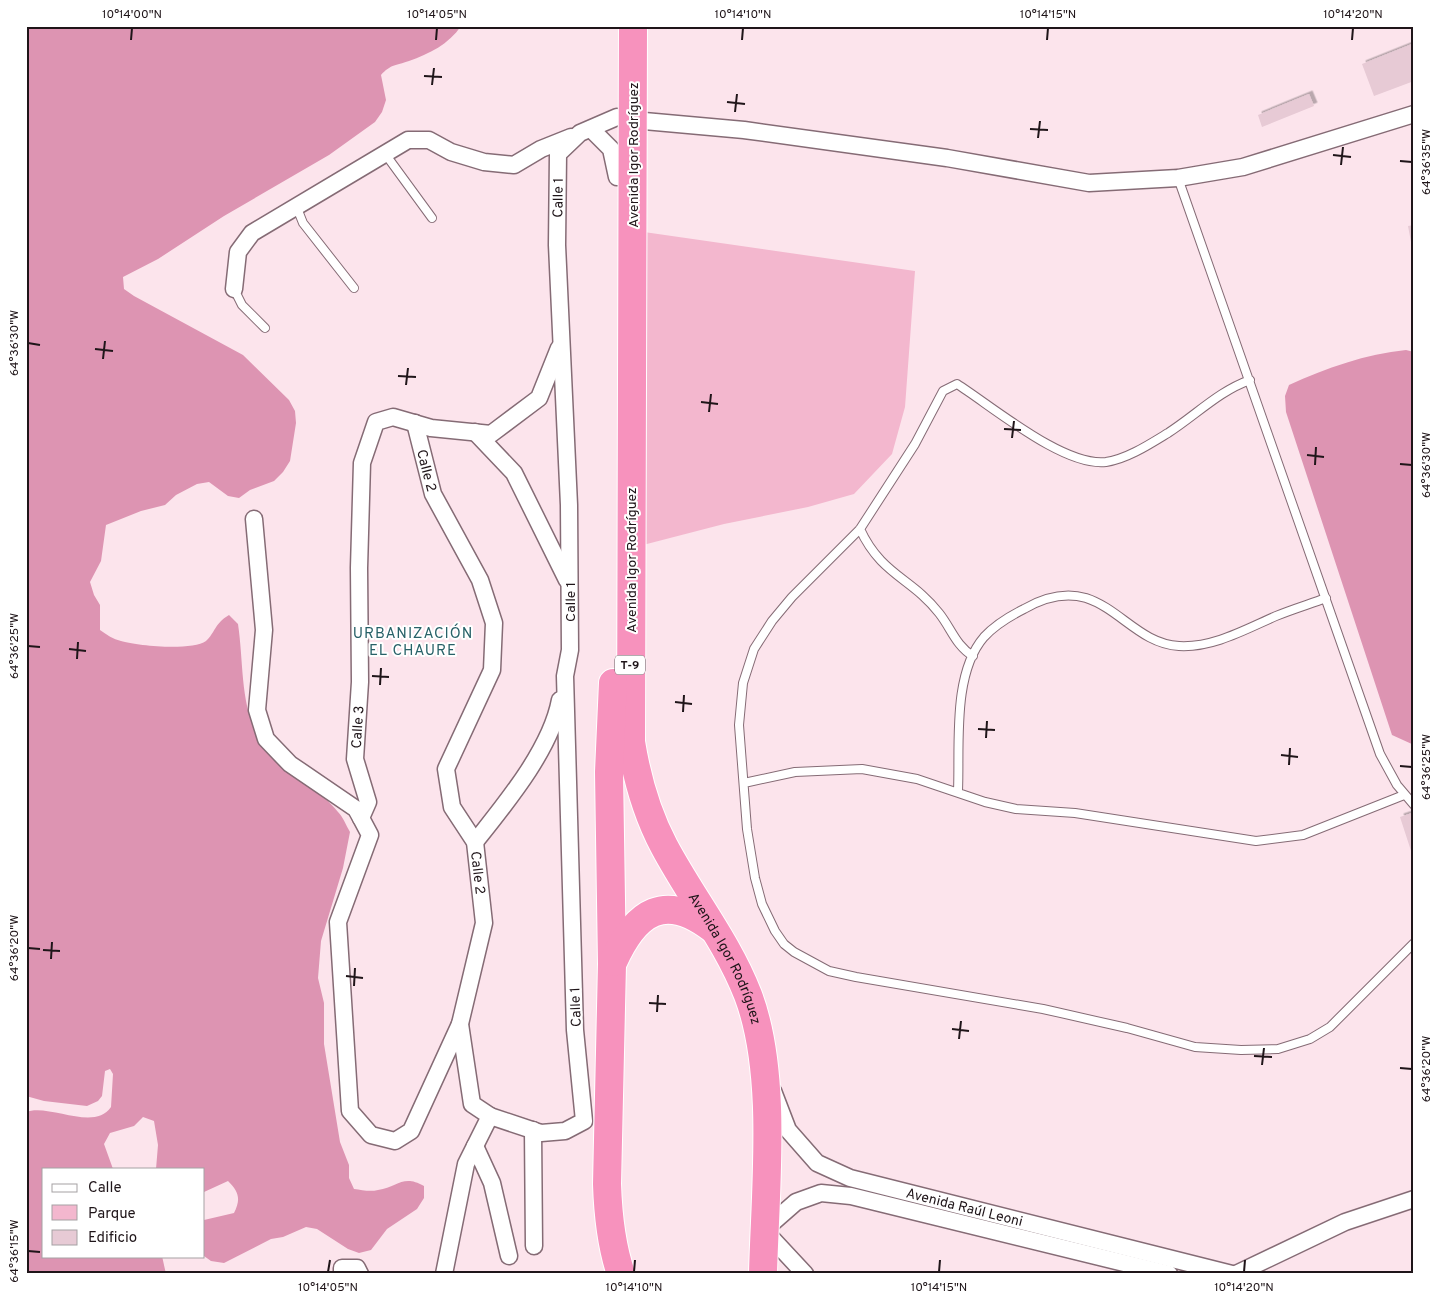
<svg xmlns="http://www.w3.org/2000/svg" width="1440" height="1300" viewBox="0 0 1440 1300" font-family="Overpass,sans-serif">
	<defs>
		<filter id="shadow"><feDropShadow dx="3.5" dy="-3.5" stdDeviation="0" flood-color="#0004"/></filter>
	</defs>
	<rect width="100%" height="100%" fill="#fce4ec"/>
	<path fill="#f3b7ce" d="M644,232L915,271L905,407L892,454L854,494L808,507L724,524L643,545Z"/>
	<path fill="#dd94b2" d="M26,26H461C449,44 429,54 409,61C395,66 391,64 381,75L386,100L382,112L375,122L329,155L224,216L158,259L123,277L124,289L134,296L243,355L289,400L295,411L296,423L290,461L283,472L274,481L250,490L239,498L228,496L209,482L197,484L176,495L165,505L141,511L106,525L101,561L90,582L94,595L100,605V630C107,635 113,639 121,641C137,646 192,651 206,641C215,633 214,624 229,615L238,624C245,671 238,720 273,758C292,778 321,790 338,812C343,817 346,825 350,832L343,868L321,941L318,978L324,1003V1044L340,1142L349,1165V1178L354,1189C362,1190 370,1192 378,1190C398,1187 403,1174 424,1186V1198L417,1209L387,1229L371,1250L359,1253L348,1249L317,1229L306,1227L283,1237L271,1239L224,1263L211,1261L204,1256V1220L234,1213C241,1199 239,1192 228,1181L204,1192V1169H156L158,1145L154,1121L143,1117L134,1126L110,1133L104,1144L113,1169H44V1256H162L166,1274H26V1112C49,1103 94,1132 111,1107L113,1074L110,1069L105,1071L102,1096L98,1101L87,1106L44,1101L26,1096Z
		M1406,350L1414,352V413L1412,418L1414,432V745L1392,735L1286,412L1285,396L1289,385C1326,368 1366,354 1406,350Z"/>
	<path fill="#e7cad5" filter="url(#shadow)" d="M1412,44L1414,81L1374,96L1362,64Z
		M1309,94L1314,106L1262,127L1258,115Z
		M1414,225V241L1411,242L1408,226Z
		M1412,813L1414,817L1413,857L1400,817Z"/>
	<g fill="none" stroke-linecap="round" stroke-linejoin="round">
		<g stroke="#856b75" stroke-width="10">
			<path id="lane" d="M386,155L432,218
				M1178,178L1380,754L1397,785L1414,805
				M297,208L303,223L354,288
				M234,289L242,305L265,328
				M1250,380C1219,391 1196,415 1168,433C1150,444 1127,459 1106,462C1064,467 993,407 957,384L943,391L915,444L860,529L792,597L772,621L754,649L743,683L739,725L747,829L755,878L762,904L775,931L784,944L794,952L829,971L856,977L1043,1009L1127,1028L1195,1047L1241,1050L1278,1049L1310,1039L1330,1027L1414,943
				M860,529C881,575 912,578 939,613C951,628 956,646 973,656
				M744,783L795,772L862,769L917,779L985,802L1016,809L1075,813L1256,841L1303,835L1404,795
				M958,791C960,745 952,674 984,637C995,625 1010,616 1024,609C1043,598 1065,592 1086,598C1120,609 1141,644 1179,646C1213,648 1246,629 1276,616C1293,609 1310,604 1326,598"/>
		</g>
		<g stroke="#856b75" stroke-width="19">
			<g id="street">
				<path d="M633,120L744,130L947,158L1089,183L1178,178L1243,167L1414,114"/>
				<path d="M591,129L611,149L617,177"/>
				<path d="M234,289L238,252L252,233L408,140H429L451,152L484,162L514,165L541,149L571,137"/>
				<path id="s1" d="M415,423L433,494L480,580L494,623L492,670L446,769L452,807L475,842L484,923L460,1024L472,1104L490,1116L466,1164L444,1274"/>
				<path d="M475,432L514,473L567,580"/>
				<path d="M254,519L264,630L257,710L266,739L290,764L356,809L361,818"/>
				<path d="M475,842C506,803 551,749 560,700"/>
				<path id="s2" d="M460,1024L411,1131L395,1141L371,1135L350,1111L338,922L370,835L361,818L368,802L355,759L360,682L359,568L362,463L376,422L393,417L431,428L491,434L539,398L559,348"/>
				<path id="s3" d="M773,1091L788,1130L817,1163L850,1178L1232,1274"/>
				<path id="s4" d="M490,1116L541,1133L565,1131L584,1121L575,1030L569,817L565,676L570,650L569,505L557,245L558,154L580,133L617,117"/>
				<path d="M533,1130L534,1246"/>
				<path d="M475,1146L492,1183L509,1256"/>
				<path d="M342,1274V1268H357L360,1274"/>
				<path d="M805,1274L764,1230L796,1202L821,1193L851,1196L1169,1274"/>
				<path d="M1236,1274L1345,1222L1414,1199"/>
			</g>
		</g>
		<g stroke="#fff" stroke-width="30">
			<g id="highway">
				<path id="s5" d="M633,26L631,742C637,779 647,814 664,846C691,897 727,941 748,995C778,1074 765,1190 763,1274"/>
				<path d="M613,683L609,772L612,964L607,1184C608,1214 611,1245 621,1274"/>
				<path d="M613,962C636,911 665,892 713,929"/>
			</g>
		</g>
		<use href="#lane" stroke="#fff" stroke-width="8"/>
		<use href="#street" stroke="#fff" stroke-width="16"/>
		<use href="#highway" stroke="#f792bd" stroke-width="28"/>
	</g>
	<path fill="none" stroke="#1f1519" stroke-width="2" d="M131,40L132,28M436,40L437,28M742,40L743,28M1047,40L1048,28M1352,40L1353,28M424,76L442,77M432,85L434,68M727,102L745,104M735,112L737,94M1030,129L1048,130M1038,138L1040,121M1333,155L1351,157M1400,161L1412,162M1341,165L1343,147M28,343L40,345M95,349L113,351M103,359L105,341M398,376L416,377M406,385L408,368M701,402L718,404M709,412L711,394M1004,429L1021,430M1012,438L1014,421M1307,455L1324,457M1400,464L1412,465M1315,465L1316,447M28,646L40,647M69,649L86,651M77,659L78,642M372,676L389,677M380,685L381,668M675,702L692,704M683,712L684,695M978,729L995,730M986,738L987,721M1281,755L1298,757M1289,765L1290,748M1400,766L1412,767M28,948L40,949M43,950L60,951M51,959L52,942M346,976L363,978M354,986L355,968M649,1003L666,1004M657,1012L658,995M952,1029L969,1031M959,1039L961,1021M1254,1056L1272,1057M1262,1065L1264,1048M1400,1068L1412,1069M28,1251L40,1252M328,1272L330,1260M634,1272L635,1260M939,1272L940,1260M1244,1272L1245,1260"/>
	<g text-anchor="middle" stroke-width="4" stroke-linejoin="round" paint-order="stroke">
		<rect fill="#fff" stroke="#625b5e" stroke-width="1" x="615" y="655.5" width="30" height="19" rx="4"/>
		<g font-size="12" font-weight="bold" fill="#1f1519">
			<text x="630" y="669">T-9</text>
		</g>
		<g font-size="14" fill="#1f1519" stroke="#fff">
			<text transform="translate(633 155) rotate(-90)" y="5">Avenida Igor Rodríguez</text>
			<text dy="5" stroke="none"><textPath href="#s4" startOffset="1024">Calle 1</textPath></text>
			<text dy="5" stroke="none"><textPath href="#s1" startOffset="49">Calle 2</textPath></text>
			<text transform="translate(631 560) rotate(-90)" y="5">Avenida Igor Rodríguez</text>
			<text transform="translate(570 602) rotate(-90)" y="5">Calle 1</text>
			<text dy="5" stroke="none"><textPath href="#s2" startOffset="589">Calle 3</textPath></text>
			<text dy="5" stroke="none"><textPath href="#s1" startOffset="484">Calle 2</textPath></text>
			<text dy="5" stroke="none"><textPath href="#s5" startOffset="954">Avenida Igor Rodríguez</textPath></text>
			<text transform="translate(575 1007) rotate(-92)" y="5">Calle 1</text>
			<text dy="5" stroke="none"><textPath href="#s3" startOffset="240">Avenida Raúl Leoni</textPath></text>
		</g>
		<g font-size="15" letter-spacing="1" fill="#286168" stroke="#fff">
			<text x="413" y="638">URBANIZACIÓN<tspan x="413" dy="17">EL CHAURE</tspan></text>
		</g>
	</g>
	<rect width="1440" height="1300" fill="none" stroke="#ffffff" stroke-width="55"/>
	<rect x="42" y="1168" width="162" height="90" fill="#ffffff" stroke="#a5a1a3"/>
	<rect x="52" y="1184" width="25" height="8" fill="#ffffff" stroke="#a5a1a3"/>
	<text x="88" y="1192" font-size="15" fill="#1f1519">Calle</text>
	<rect x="52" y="1205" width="25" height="15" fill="#f3b7ce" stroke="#a5a1a3"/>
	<text x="88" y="1218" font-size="15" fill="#1f1519">Parque</text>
	<rect x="52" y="1230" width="25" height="15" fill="#e7cad5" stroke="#a5a1a3"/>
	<text x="88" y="1242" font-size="15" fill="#1f1519">Edificio</text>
	<rect x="28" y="28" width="1384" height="1244" fill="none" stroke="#1f1519" stroke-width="2"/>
	<g font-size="12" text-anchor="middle" fill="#1f1519">
		<text x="132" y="18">10°14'00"N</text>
		<text x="437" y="18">10°14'05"N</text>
		<text x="743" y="18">10°14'10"N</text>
		<text x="1048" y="18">10°14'15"N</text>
		<text x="1353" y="18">10°14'20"N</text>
		<text transform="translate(1426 162) rotate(-90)" y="4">64°36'35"W</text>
		<text transform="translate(14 343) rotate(-90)" y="4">64°36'30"W</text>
		<text transform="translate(1426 465) rotate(-90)" y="4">64°36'30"W</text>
		<text transform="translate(14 646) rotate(-90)" y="4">64°36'25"W</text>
		<text transform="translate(1426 767) rotate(-90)" y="4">64°36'25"W</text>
		<text transform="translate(14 948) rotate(-90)" y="4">64°36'20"W</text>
		<text transform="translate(1426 1069) rotate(-90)" y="4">64°36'20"W</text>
		<text transform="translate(14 1251) rotate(-90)" y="4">64°36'15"W</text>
		<text x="328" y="1291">10°14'05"N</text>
		<text x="634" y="1291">10°14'10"N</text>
		<text x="939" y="1291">10°14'15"N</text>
		<text x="1244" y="1291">10°14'20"N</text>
	</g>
</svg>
